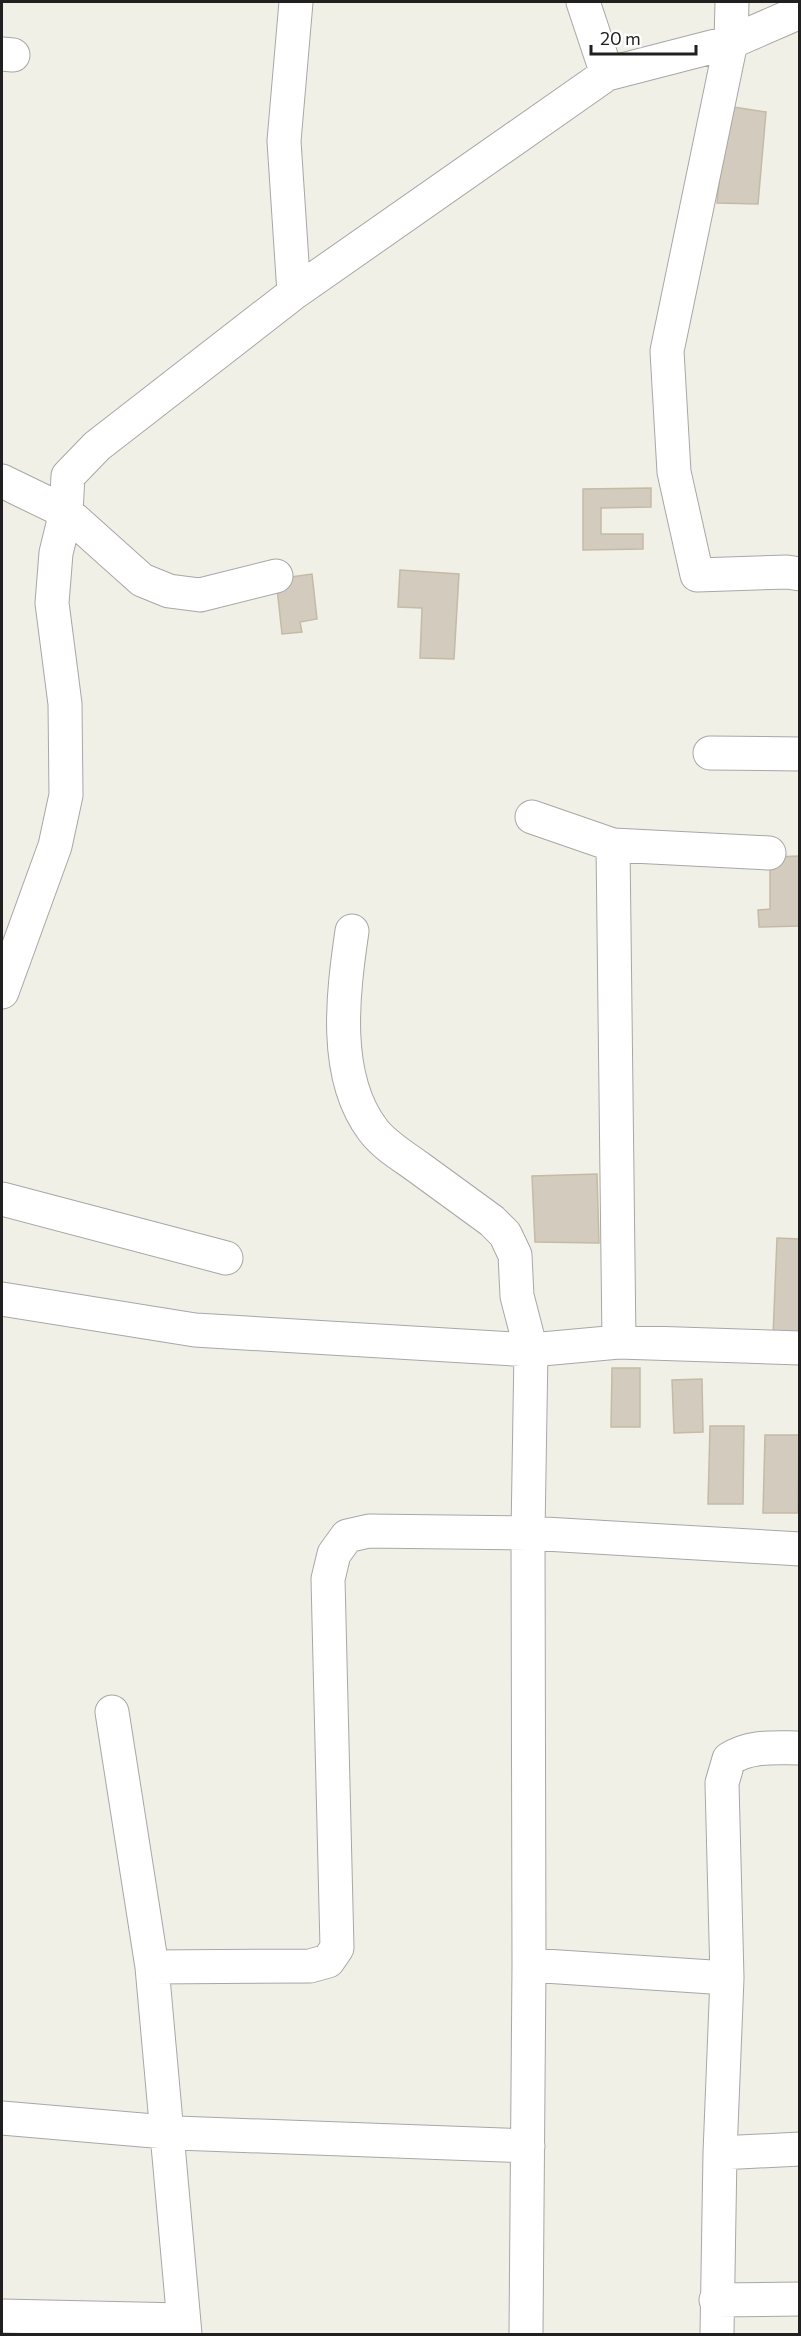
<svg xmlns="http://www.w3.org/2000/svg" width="801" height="2336" viewBox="0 0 801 2336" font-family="Commissioner,sans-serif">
	<rect width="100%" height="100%" fill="#f1f0e6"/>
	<path fill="#d2cbbe" stroke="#c5baa6" stroke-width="1.5" d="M727,106L766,112L758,204L717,203Z
		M651,488V507L601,508V534H643V549L583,550V489Z
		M400,570L459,574L454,659L420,658L422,608L398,607Z
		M312,574L317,619L300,622L302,632L282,634L276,579Z
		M800,856V926L759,927L758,910L770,909V857Z
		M597,1174L599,1243L535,1242L532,1176Z
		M777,1238L800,1239V1338L773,1336Z
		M612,1368H640V1427H611Z
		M702,1379L703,1432L674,1433L672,1380Z
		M710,1426H744L743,1504H708Z
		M765,1435H799L798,1513H763Z"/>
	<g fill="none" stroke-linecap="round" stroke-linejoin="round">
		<g stroke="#a7a7a7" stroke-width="35">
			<path id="minor" d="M583,2L607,74
				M732,2L731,42L667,351L674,472L697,575L787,572L800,574
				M2,54L13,55
				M294,293L284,141L296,2
				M2,481L66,512L142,580L169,591L200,595L276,576
				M710,753L800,754
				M532,817L613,845L769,853
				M613,845L619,1342
				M2,992L55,846L66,795L65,704L52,603L56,553L66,512L68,476L97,446L294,293L607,74L731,42L800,12
				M2,1199L226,1258
				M2,1299L195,1330L531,1350L619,1342L800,1348
				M112,1712L152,1967L185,2334
				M529,1965L727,1978
				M152,1967L310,1966L328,1961L337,1948L328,1579L334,1554L347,1536L369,1531L528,1533L531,1350L517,1296L515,1255L505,1234L492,1221C467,1203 443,1185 418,1167C403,1156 384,1145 373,1130C332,1076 343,993 352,931
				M2,2118L177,2133L528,2146
				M720,2153L800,2149
				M716,2300L800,2299
				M2,2316L183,2320
				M526,2334L529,1965L528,1533L800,1549
				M717,2334L720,2153L727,1978L722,1783L729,1759C751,1745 774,1748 800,1748"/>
		</g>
		<use href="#minor" stroke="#fff" stroke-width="33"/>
	</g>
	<rect width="801" height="2336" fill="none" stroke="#202020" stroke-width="6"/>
	<path d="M591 45v9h105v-9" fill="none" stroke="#202020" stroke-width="3"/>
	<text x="600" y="45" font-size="18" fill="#202020" stroke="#ffffff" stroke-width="4.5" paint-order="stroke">20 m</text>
</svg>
